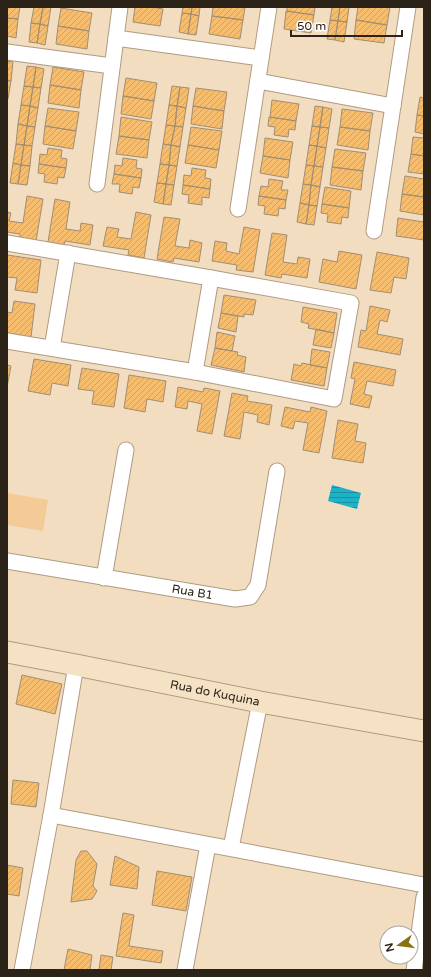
<svg xmlns="http://www.w3.org/2000/svg" width="431" height="977" viewBox="0 0 431 977" font-family="'Varela Round',sans-serif">
	<defs>
		<pattern id="water-rules" width="6" height="5" patternUnits="userSpaceOnUse"><rect width="6" height="5" fill="#1db2c8"/><path d="M0 2.5h6" fill="none" stroke="#1a90a1"/></pattern>
		<pattern id="building-hatch" width="6" height="6" patternUnits="userSpaceOnUse"><rect width="6" height="6" fill="#f6bd6e"/><path d="M-1 1l2-2M0 6l6-6M5 7l2-2" fill="none" stroke="#d3a25f"/></pattern>
	</defs>
	<rect width="100%" height="100%" fill="#f3ddc1"/>
	<path fill="#f4ca96" d="M7,493L48,500L43,531L7,525Z"/>
	<path fill="url(#water-rules)" d="M332,485L361,493L357,509L328,501Z"/>
	<path fill="url(#building-hatch)" stroke="#a28e73" d="M7,7H20L18,19L7,18Z
		M34,7H43L40,24L31,23Z
		M43,7H51L48,26L40,24Z
		M135,7H151L163,9L160,26L133,22Z
		M183,7H192L191,14L182,13Z
		M192,7H200L199,16L191,14Z
		M213,7H245L243,20L212,16Z
		M287,7H315L314,15L287,11Z
		M332,7H340L338,21L330,20Z
		M340,7H349L347,22L338,21Z
		M358,7H390L387,25L356,20Z
		M61,8L92,13L89,31L58,26Z
		M286,11L314,15L311,33L284,29Z
		M182,13L191,14L188,34L179,32Z
		M191,14L199,16L196,35L188,34Z
		M212,16L243,20L240,39L209,34Z
		M7,18L18,19L16,38L7,36Z
		M330,20L338,21L335,40L327,39Z
		M356,20L387,25L384,43L354,39Z
		M338,21L347,22L344,42L335,40Z
		M31,23L40,24L37,43L29,42Z
		M40,24L48,26L45,45L37,43Z
		M58,26L89,31L87,49L56,44Z
		M7,61L13,62L11,81L7,80Z
		M27,66L36,67L33,87L24,86Z
		M36,67L44,69L41,88L33,87Z
		M53,67L84,72L81,90L50,85Z
		M126,78L157,83L154,101L123,96Z
		M7,80L11,81L8,99H7Z
		M50,85L81,90L79,108L48,103Z
		M24,86L33,87L30,106L21,105Z
		M172,86L180,87L177,106L169,105Z
		M33,87L41,88L38,108L30,106Z
		M180,87L189,88L186,108L177,106Z
		M196,88L227,92L224,111L193,106Z
		M123,96L154,101L151,119L121,114Z
		M420,97L424,98V116L417,115Z
		M272,100L299,104L296,121L270,117Z
		M21,105L30,106L27,126L18,124Z
		M169,105L177,106L175,126L166,125Z
		M30,106L38,108L35,127L27,126Z
		M177,106L186,108L183,127L175,126Z
		M193,106L224,111L222,129L191,124Z
		M315,106L323,107L320,127L312,126Z
		M323,107L332,109L329,128L320,127Z
		M48,108L79,112L76,131L45,126Z
		M342,109L373,113L370,131L340,127Z
		M417,115L424,116V134L415,132Z
		M121,117L152,122L149,140L119,136Z
		M269,117L296,121L295,130L289,129L288,137L274,135L275,127L268,126Z
		M18,124L27,126L24,145L16,144Z
		M166,125L175,126L171,145L163,144Z
		M27,126L35,127L32,146L24,145Z
		M45,126L76,131L73,149L43,144Z
		M175,126L183,127L180,147L171,145Z
		M312,126L320,127L317,146L309,145Z
		M191,127L222,131L219,150L188,145Z
		M320,127L329,128L326,148L317,146Z
		M340,127L370,131L368,150L337,145Z
		M119,136L149,140L147,158L116,154Z
		M413,137L424,138V156L411,154Z
		M265,138L293,142L290,160L263,156Z
		M16,144L24,145L21,165L13,163Z
		M163,144L171,145L169,165L160,164Z
		M24,145L32,146L30,166L21,165Z
		M171,145L180,147L177,166L169,165Z
		M188,145L219,150L216,168L185,163Z
		M309,145L317,146L314,166L306,165Z
		M317,146L326,148L323,167L314,166Z
		M48,148L62,150L61,158L67,159L66,168L39,164L40,154L47,155Z
		M335,149L366,153L363,171L332,167Z
		M411,154L424,156V174L408,172Z
		M263,156L290,160L288,178L260,173Z
		M123,158L137,160L136,168L142,169L141,178L114,174L115,165L122,166Z
		M13,163L21,165L18,184L10,183Z
		M39,164L66,168L64,178L58,177L57,184L44,182L45,174L38,173Z
		M160,164L169,165L166,184L157,183Z
		M21,165L30,166L27,185L18,184Z
		M169,165L177,166L174,185L166,184Z
		M306,165L314,166L311,185L303,184Z
		M314,166L323,167L320,187L311,185Z
		M332,167L363,171L361,190L330,185Z
		M192,168L206,170L205,178L211,179L210,189L183,185L184,175L191,176Z
		M114,174L141,178L139,188L133,187L132,194L119,192L120,184H112Z
		M405,176L424,179V197L402,194Z
		M269,179L283,181L281,190H288L286,200L259,196L261,186L268,187Z
		M157,183L166,184L163,204L154,202Z
		M166,184L174,185L171,205L163,204Z
		M303,184L311,185L309,205L300,203Z
		M183,185L210,189L209,198L202,197V205L188,203L189,195L182,194Z
		M311,185L320,187L317,206L309,205Z
		M325,187L351,191L349,208L322,204Z
		M402,194L424,197V215L400,211Z
		M27,196L43,199L36,241L20,239V234L7,232V212L11,213L9,221L23,223Z
		M259,196L286,200L285,209L279,208L278,216L264,214L265,206L258,205Z
		M55,199L70,202L66,229L80,231L81,223L93,225L90,245L65,241L64,245L48,242Z
		M300,203L309,205L306,224L297,222Z
		M322,204L349,208L348,218L342,217L341,224L327,222L328,214L321,213Z
		M309,205L317,206L314,225L306,224Z
		M136,212L151,215L144,258L128,255L129,250L103,246L107,227L119,229L117,237L131,239Z
		M164,217L180,219L175,246L189,248L190,240L202,243L199,262L174,258L173,262L157,259Z
		M398,218L424,222V240L396,236Z
		M244,227L260,230L253,272L236,270L237,265L212,261L215,241L227,243L226,251L239,254Z
		M272,233L287,235L283,262L297,264L298,257L310,259L307,278L282,274L281,278L265,275Z
		M339,251L362,255L356,289L319,282L323,259L337,262Z
		M377,252L409,258L406,279L394,277L391,293L370,290Z
		M7,255L41,260L37,293L15,290L17,278L7,277Z
		M224,295L256,300L253,315L244,314V317L221,313Z
		M14,301L35,304L31,337L7,333V312L12,313Z
		M370,306L390,310L387,322L380,320L377,334L403,339L400,355L358,347L361,330L366,331Z
		M303,307L337,313L334,333L308,328L309,324L301,322Z
		M221,313L238,316L236,332L218,328Z
		M316,329L334,333L331,348L313,345Z
		M217,332L235,336L232,351L215,348Z
		M215,348L238,352L237,355L246,357L244,372L211,365Z
		M312,349L330,352L327,368L310,365Z
		M34,359L71,365L68,386L52,383L50,395L28,391Z
		M354,362L396,370L393,386L367,381L364,394L372,396L369,408L350,404L355,379L351,378Z
		M302,363L327,368L324,386L291,380L294,364L301,366Z
		M7,365L11,366L7,387Z
		M82,368L119,374L114,407L92,404L94,391L78,389Z
		M129,375L166,381L163,402L147,399L145,412L124,408Z
		M178,387L203,392L204,388L220,391L212,434L197,431L202,404L188,401L187,409L175,407Z
		M232,393L248,396L247,401L272,405L269,425L257,422L258,415L244,412L240,439L224,436Z
		M285,407L310,412L311,407L327,411L319,453L303,450L308,423L295,421L293,429L281,426Z
		M338,420L358,424L355,441L366,443L363,463L332,458Z
		M22,675L62,684L55,714L16,704Z
		M13,780L39,783L36,807L11,804Z
		M81,851H87L97,864L93,886L97,891L92,899L71,902L76,860Z
		M115,856L139,867L137,889L110,885Z
		M7,865L23,868L19,896L7,894Z
		M157,871L192,877L186,911L152,905Z
		M123,913L134,915L129,946L163,951L161,963L116,956Z
		M68,949L92,955L90,970H64Z
		M101,955L113,957L111,970H99Z"/>
	<g fill="none" stroke-linecap="round" stroke-linejoin="round">
		<g stroke="#b09b81" stroke-width="17">
			<g id="street">
				<path d="M116,38L261,58"/>
				<path d="M7,52L112,66"/>
				<path d="M258,81L393,106"/>
				<path d="M97,184L120,7"/>
				<path d="M238,209L269,7"/>
				<path d="M374,231L408,7"/>
				<path d="M7,243L211,278L351,303L334,399L195,372L7,341"/>
				<path d="M52,348L68,253"/>
				<path d="M195,372L211,278"/>
				<path id="s1" d="M7,561L235,599L250,597L258,585L277,471"/>
				<path d="M104,578L126,450"/>
				<path d="M51,815L424,885"/>
				<path d="M231,848L260,702"/>
				<path d="M22,970L51,815L76,665"/>
				<path d="M185,970L208,845"/>
				<path d="M414,970L424,897"/>
			</g>
		</g>
		<g stroke="#b09b81" stroke-width="23">
			<g id="secondary">
				<path id="s2" d="M7,652L76,665L260,702L424,731"/>
			</g>
		</g>
		<use href="#street" stroke="#fff" stroke-width="15"/>
		<use href="#secondary" stroke="#f5e2c5" stroke-width="21"/>
	</g>
	<g text-anchor="middle" stroke-width="3" stroke-linejoin="round" paint-order="stroke">
		<g font-size="12" fill="#2b2318" stroke="#fff">
			<text dy="4" stroke="none"><textPath href="#s1" startOffset="188">Rua B1</textPath></text>
			<text dy="4" stroke="none"><textPath href="#s2" startOffset="212">Rua do Kuquina</textPath></text>
		</g>
	</g>
	<rect width="431" height="977" fill="none" stroke="#2b2318" stroke-width="16"/>
	<g transform="translate(399 945) rotate(256)"><circle r="19" fill="#ffffff" stroke="#aaa7a3"/>
	<path d="M0-3L7 15L0 10L-7 15Z" fill="#897214"/>
	<text y="-6" font-size="11" font-weight="bold" text-anchor="middle" fill="#2b2318">N</text>
	</g>
	<path d="M291 30v6h111v-6" fill="none" stroke="#2b2318" stroke-width="2"/>
	<text x="297" y="30" font-size="12" fill="#2b2318" stroke="#ffffff" stroke-width="3" paint-order="stroke">50 m</text>
</svg>
